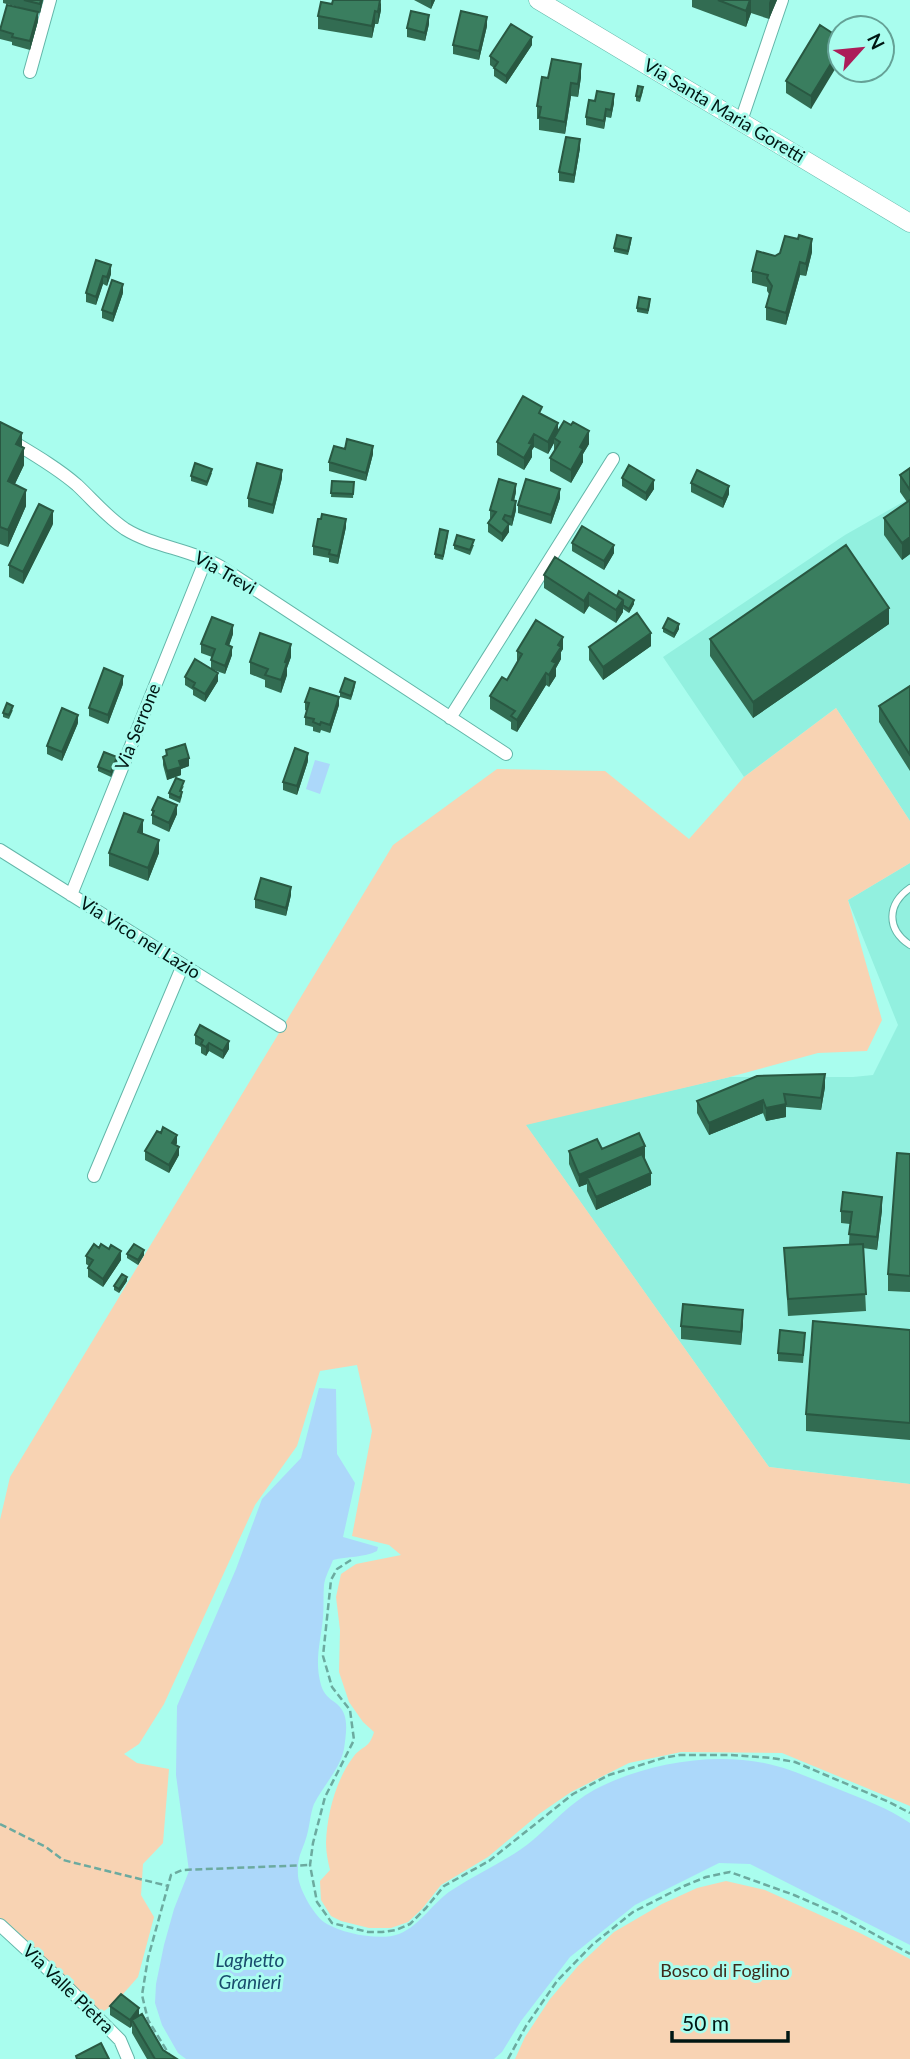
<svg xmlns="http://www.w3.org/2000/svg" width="910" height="2059" viewBox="0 0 910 2059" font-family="Lato,sans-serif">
	<rect width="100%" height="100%" fill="#a9fdee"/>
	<path fill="#92f0df" d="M910,498V821L836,708L744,777L663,657L845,535Z
		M910,863V1484L769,1467L525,1124L730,1077H853L873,1075L898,1025L848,900Z"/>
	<path fill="#f8d3b3" d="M836,708L910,821V863L848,900L882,1020L867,1051L818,1053L726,1078L526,1125L769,1467L910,1484V1806L782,1753L681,1752L629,1763L571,1792L539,1814L488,1857L441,1885L422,1909L408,1922L391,1928H369L341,1921L331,1916L321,1900L320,1881L330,1870C328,1862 326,1852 326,1843C327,1814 336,1779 354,1756C363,1745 369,1749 374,1732L363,1722L349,1702L339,1672L340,1630L336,1597L341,1574L356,1564L401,1555L389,1545L352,1536L372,1431L357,1365L320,1371L297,1446L255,1505L164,1704L139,1744L124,1754L137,1763L169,1769L163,1843L143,1864L141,1895L154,1917L138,1977L116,2002L99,2015L0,1922V1520L10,1477L393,845L497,769L605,771L689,839L744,777Z
		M726,1881L765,1890L862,1934L910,1959V2059H515L525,2037L550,1999L578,1966L614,1932L662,1904L697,1888Z"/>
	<path fill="#acd8fa" d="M315,760L330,764L320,794L306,789Z
		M319,1388L336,1389L337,1454L355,1483L343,1537L378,1547L377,1551C364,1558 347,1556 333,1560C330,1568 325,1577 324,1585C323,1596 324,1606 323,1617C321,1641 314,1660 321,1685C324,1695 329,1698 337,1704C350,1715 346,1733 344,1749C340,1769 323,1786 314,1804C310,1814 310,1825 307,1835C302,1853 297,1855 298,1876C299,1889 315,1918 327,1924C344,1934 381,1941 399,1934C421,1925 433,1902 452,1890C478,1873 509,1860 533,1840C553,1823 570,1803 594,1790C643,1764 709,1752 764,1763C790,1768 814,1780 838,1789C863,1799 888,1808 910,1823V1945L750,1864L719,1863L635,1905L570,1957L521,2021L502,2052L494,2059H186L178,2053L162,2025L155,2003L156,1984L164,1945L174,1909L189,1871L176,1775L177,1706L236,1569L262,1499L301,1458Z"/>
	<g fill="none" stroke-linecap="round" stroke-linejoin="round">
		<g stroke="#63b6a9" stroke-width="8">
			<path id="lane" d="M910,888C887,904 886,929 910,945"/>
		</g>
		<g stroke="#63b6a9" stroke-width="14">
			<path id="street" d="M30,72L50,0
				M741,121L782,0
				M0,434C26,450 54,465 77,485C93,500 107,517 125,529C154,547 191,549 221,567L506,754
				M450,718L613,459
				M0,850L280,1026
				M71,895L206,559
				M94,1176L183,965
				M0,1925L63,1983L120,2040L128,2059"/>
		</g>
		<g stroke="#63b6a9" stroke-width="19">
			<path id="secondary" d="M538,0L910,223"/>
		</g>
		<path stroke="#6caa9f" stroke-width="2.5" stroke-dasharray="7 3.5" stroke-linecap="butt" d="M351,1560L337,1569L331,1580L323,1656L332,1687L350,1710L354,1740L325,1797L313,1843L310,1865L317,1902L332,1923L368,1932H382L396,1930L410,1924L426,1908L444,1886L489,1861L573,1794L609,1775L663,1758L680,1755H731L772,1758L795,1762L889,1802L910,1813
			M0,1824L46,1847L63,1860L168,1886
			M172,2059L148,2020L142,1995L148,1958L171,1875L182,1870L310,1865
			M508,2059L526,2026L557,1981L592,1945L633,1912L684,1886L706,1877L730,1872L794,1895L838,1914L910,1954"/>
		<use href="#lane" stroke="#fff" stroke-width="6"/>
		<use href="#street" stroke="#fff" stroke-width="12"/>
		<use href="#secondary" stroke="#fff" stroke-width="18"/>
	</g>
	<path fill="#326c52" d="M3,0H43L40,13L3,3Z
		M414,0H435L431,9Z
		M692,0H777L769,19L751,13L746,27L692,7Z
		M381,10L378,24H375L372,38L318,29V16Z
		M38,21L30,50L12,45V42L0,39V30Z
		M429,24L425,41L407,37V28Z
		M487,26L479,60L453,54V45Z
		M840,38L811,109L786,93V81Z
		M532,45L506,84L494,76V68L490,65V56Z
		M581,77L578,97L571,96L565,134L539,130V119H537V106L548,78Z
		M643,91L640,102L636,101V96Z
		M614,103L611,118L606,117L604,129L586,125V117Z
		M580,148L574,183L559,181V172Z
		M631,242L628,255L614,252V248Z
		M812,252L806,276L800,275L786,325L766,320V307L769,294L767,291V287L752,283V271L775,256Z
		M96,260L111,274L107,286L103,284L96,305L86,302V293Z
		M123,293L113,322L102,318V310Z
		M650,303L648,314L637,312V308Z
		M542,415L558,432L589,444L583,454V462L571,483L550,471V458L554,451V443L548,454L534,447L532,450V457L524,470L497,455V442Z
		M0,422L22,447L24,465L15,484L26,506L8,547L0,544Z
		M345,449L373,454L366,481L329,471V462Z
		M910,468V554L902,560L884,535V518L907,502L900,492V475Z
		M212,473L207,486L191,481V476Z
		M282,478L273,514L248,507V498Z
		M622,478L654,489L646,501L622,486Z
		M332,481L354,482L353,498L331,497Z
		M691,483L729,494L723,508L691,492Z
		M516,492L514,501L516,510L512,526L509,525V532L502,542L488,532V523L490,519V510Z
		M560,498L551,524L518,513V505Z
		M53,524L23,584L9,577V565Z
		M346,527L338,564L329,562V558L313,555V546Z
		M448,535L443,560L435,558V554Z
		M572,543L614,553L604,570L572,551Z
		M454,545H474L470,555L454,549Z
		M544,575L617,596L634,604L629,613L623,609V612L616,623L589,606L584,614L544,588Z
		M889,624L753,718L710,656V639Z
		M663,628L679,629L674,638L663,632Z
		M233,634L229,646L232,655L225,674L211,669L218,681L205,702L193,695V690L185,685V677L211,668V660L212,657L201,653V644Z
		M651,646L603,680L589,660V647Z
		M563,649L561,652V659L556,668V676L549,687L546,685L517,732L511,729V722L490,709V696L507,680L517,663V651Z
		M291,657L287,668V675L281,693L265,687V680L250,674V662Z
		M123,684L108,724L89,716V708Z
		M355,686L351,700L340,697V692Z
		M910,686V771L879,722V706Z
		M305,702L339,705L330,733L321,730L320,733L313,731V727L305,725V717L307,711L305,710Z
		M13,710L9,719L3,717V713Z
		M78,723L62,761L47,754V746Z
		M166,750L189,766L181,769V775L167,780L163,765V757L166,756Z
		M117,761L111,777L98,771V767Z
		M308,761L297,795L283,790V782Z
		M184,786L181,792L182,796L180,803L169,798V793Z
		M152,810L177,814L169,832L152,824Z
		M143,833V834L159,853L148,881L109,866V853Z
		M291,895L286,916L255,908V899Z
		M195,1035L229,1049L223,1059L209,1051L206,1056L201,1053V1047L195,1044Z
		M825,1087L821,1110L786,1107V1117L766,1121L763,1113L709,1135L697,1113V1101Z
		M177,1143L176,1145L179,1155L169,1173L145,1160V1151Z
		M602,1149L645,1159L651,1185L596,1210L587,1191V1184L579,1187L569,1164V1151Z
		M910,1154V1292L888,1291V1274Z
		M882,1210L877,1250L863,1248L866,1311L788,1316L784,1248L849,1244L850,1224L841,1223V1211Z
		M127,1254L144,1255L138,1265L127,1258Z
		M86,1256L121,1260L103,1287L88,1277V1268L89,1266L86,1264Z
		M127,1281L119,1293L114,1290V1286Z
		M743,1323L741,1345L681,1339V1326Z
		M910,1330V1440L806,1431V1414Z
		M805,1341L803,1363L778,1361V1353Z
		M110,2006L139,2016L163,2050L177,2059H147L132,2033V2026L130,2028L110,2015Z"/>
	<path fill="#295842" d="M41,0H43L40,13V4Z
		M381,0V10L378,24V12Z
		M431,0H435L431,9Z
		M750,0H751V13L746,27V11Z
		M770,0H777L769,19V3Z
		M375,11V24L372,38V26Z
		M38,12V21L30,50V41Z
		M429,15V24L425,41V33Z
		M487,17V26L479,60V51Z
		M532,37V45L506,84V76Z
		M840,49V61L811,109V96Z
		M581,64V77L578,97V84Z
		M571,83V96L565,134V122Z
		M614,94V103L611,118V110Z
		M606,109V117L604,129V121Z
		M580,139V148L574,183V175Z
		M812,239V252L806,276V264Z
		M800,262V275L786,325V313Z
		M111,265V274L107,286V277Z
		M103,276V284L96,305V297Z
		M123,284V293L113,322V314Z
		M558,423V436L554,438V443L548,454V442Z
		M589,431V444L583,454V462L571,483V470L580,447Z
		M22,433V449L16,444Z
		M534,434V447L532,450V457L524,470V458L529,443Z
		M373,446V454L366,481V473Z
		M24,448V465L8,498V481Z
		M282,470V478L273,514V505Z
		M654,480V489L646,501V493Z
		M516,484V492L512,508V500Z
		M729,486V494L723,508V499Z
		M560,489V498L551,524V515Z
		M26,490V506L8,547V530Z
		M516,501V510L512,526V517Z
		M53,511V524L23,584V572Z
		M346,519V527L338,564V556Z
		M509,524V532L502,542V534Z
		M910,537V554L902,560V543Z
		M614,545V553L604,570V561Z
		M589,593V606L584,614V601Z
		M623,600V612L616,623V610Z
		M634,600V604L629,613V609Z
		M889,608V624L753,718V702Z
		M679,624V629L674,638V634Z
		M233,625V634L226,653V644Z
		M651,633V646L603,680V667Z
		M563,637V649L561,652V659L556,668V676L549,687V675L552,661L558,645Z
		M291,644V657L287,668V675L281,693V680L285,662Z
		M232,647V655L225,674V666Z
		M218,673V681L205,702V694Z
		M546,673V685L517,732V720Z
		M123,676V684L108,724V715Z
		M339,697V705L330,733V725Z
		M78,715V723L62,761V752Z
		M308,753V761L297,795V786Z
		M117,757V761L111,777V772Z
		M189,758V766L181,769V775L167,780V771L179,761Z
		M177,805V814L169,832V823Z
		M143,820V833L138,845V832Z
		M159,840V853L148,881V868Z
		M291,887V895L286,916V908Z
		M229,1041V1049L223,1059V1051Z
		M209,1043V1051L206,1056V1047Z
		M825,1074V1087L821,1110V1098Z
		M763,1100V1113L709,1135V1123Z
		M786,1104V1117L766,1121V1108Z
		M177,1135V1143L172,1152V1143Z
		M645,1146V1159L587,1178V1184L579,1187V1175Z
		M179,1147V1155L169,1173V1165Z
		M651,1173V1185L596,1210V1197Z
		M882,1197V1210L877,1250V1237Z
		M144,1250V1255L138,1265V1260Z
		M121,1251V1260L103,1287V1279Z
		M127,1277V1281L119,1293V1289Z
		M743,1310V1323L741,1345V1332Z
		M139,2008V2016L132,2020V2026L130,2028V2020Z"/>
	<path fill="#3a7e5f" stroke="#295842" stroke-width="2" d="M24,0H41L40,4Z
		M333,0H380L378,12L375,11L372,26L318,16L321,2L332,4Z
		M718,0H750L746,11Z
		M7,5L38,12L30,41L12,37L13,34L0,30Z
		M411,11L429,15L425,33L407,28Z
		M461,11L487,17L479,51L453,45Z
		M511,24L532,37L506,76L494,68L498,62L490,56Z
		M820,25L840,38V49L811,96L786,81Z
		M552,59L581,64L578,84L571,83L565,122L539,117L541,107L537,106L542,77L548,78Z
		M638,86L643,87L640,97L636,96Z
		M597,91L614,94L611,110L606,109L604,121L586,117L589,100L595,101Z
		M566,137L580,139L574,175L559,172Z
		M617,235L631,238L628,251L614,248Z
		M799,235L812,239L806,264L800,262L786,313L766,307L772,286L767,278L768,275L752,271L757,251L775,256L780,253L785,236L798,239Z
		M96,260L111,265L107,277L103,276L96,297L86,293Z
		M112,280L123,284L113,314L102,310Z
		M639,297L650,299L648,310L637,308Z
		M523,396L542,407L539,413L558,423L548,442L534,434L529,443L532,444L524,458L497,442Z
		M564,421L571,425L573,422L589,431L580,447L583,449L571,470L550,458L560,442L554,438Z
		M0,422L22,433L16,444L24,448L8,481L26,490L8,530L0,527Z
		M347,439L373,446L366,473L329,462L334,446L345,449Z
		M195,463L212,469L207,482L191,476Z
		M257,463L282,470L273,505L248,498Z
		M629,465L654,480L646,493L622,478Z
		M910,468V490L900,475Z
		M697,470L729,486L723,499L691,483Z
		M499,479L516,484L512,500L516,501L512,517L505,515L503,519L509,524L502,534L488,523L496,512L490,510Z
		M526,479L560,489L551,515L518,505Z
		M332,481L354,482L353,494L331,493Z
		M910,500V537L902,543L884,518Z
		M39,504L53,511L23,572L9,565Z
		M322,514L346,519L338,556L329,554L330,550L313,546L318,519H321Z
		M582,526L614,545L604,561L572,543Z
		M440,529L448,531L443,556L435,554Z
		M457,535L474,540L470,550L454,545Z
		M846,545L889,608L753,702L710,639Z
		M555,557L623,600L616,610L589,593L584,601L544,575Z
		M619,591L634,600L629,609L623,605V600L617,596Z
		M637,613L651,633L603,667L589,647Z
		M212,617L233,625L226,644L232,647L225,666L211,660L215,649L201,644Z
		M668,618L679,624L674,634L663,628Z
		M536,620L563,637L558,645L561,647L552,661L556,663L549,675L546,673L517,720L511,716L515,711L490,696L502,677L507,680L522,654L517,651Z
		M260,633L291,644L285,662L287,663L281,680L265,675L268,669L250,662Z
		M195,659L218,673L205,694L193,687L195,683L185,677Z
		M104,668L123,676L108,715L89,708Z
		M345,678L355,682L351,696L340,692Z
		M910,686V755L879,706Z
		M310,688L339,697L330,725L321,722L320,725L313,722L314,719L305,717L309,703L305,702Z
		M7,703L13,706L9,715L3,713Z
		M62,708L78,715L62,752L47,746Z
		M185,744L189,758L179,761L181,767L167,771L163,757L167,755L166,750Z
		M295,748L308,753L297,786L283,782Z
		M104,752L117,757L111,772L98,767Z
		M176,778L184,781L180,791L182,792L180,798L169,793Z
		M158,797L177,805L169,823L152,815L154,811L152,810Z
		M124,813L143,820L138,832L159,840L148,868L109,853Z
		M261,878L291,887L286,908L255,899Z
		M200,1025L229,1041L223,1051L209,1043L206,1047L201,1044L203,1040L195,1035Z
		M825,1074L821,1098L784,1094L786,1104L766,1108L763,1100L709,1123L697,1101L757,1076Z
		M163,1127L177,1135L172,1143L179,1147L169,1165L145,1151L157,1131L161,1133Z
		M639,1133L645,1146L579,1175L569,1151L597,1139L602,1149Z
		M897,1153L910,1154V1276L888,1274Z
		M642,1154L651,1173L596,1197L587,1178Z
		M843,1192L882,1197L877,1237L849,1234L852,1212L841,1211Z
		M94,1244L99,1248L101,1244L109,1249L111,1245L121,1251L103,1279L88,1268L93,1260L86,1256Z
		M134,1244L144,1250L138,1260L127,1254Z
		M863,1244L866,1294L788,1299L784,1248Z
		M122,1274L127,1277L119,1289L114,1286Z
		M683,1304L743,1310L741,1332L681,1326Z
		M813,1321L910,1330V1423L806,1414Z
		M780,1330L805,1333L803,1355L778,1353Z
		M121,1994L139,2008L130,2020L110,2006Z
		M142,2014L163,2050L177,2059H155L132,2020Z
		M101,2043L109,2059H77L76,2056Z"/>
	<g text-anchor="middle" stroke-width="6" stroke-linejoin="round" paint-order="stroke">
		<g font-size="18" fill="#001613" stroke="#a9fdee">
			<text transform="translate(724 111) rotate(31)" y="6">Via Santa Maria Goretti</text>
			<text transform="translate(225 573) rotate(30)" y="6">Via Trevi</text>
			<text transform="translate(138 727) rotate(-68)" y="6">Via Serrone</text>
			<text transform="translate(140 938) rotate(32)" y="6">Via Vico nel Lazio</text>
			<text transform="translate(68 1989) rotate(44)" y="6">Via Valle Pietra</text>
		</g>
		<g font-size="18" fill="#3d2a1a" stroke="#a9fdee">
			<text x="725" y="1977">Bosco di Foglino</text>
		</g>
		<g font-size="19" font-style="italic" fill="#194b6d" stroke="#a9fdee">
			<text x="250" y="1967">Laghetto<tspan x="250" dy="22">Granieri</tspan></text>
		</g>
	</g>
	<g transform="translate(861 49) rotate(63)"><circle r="33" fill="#a9fdee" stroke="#65a196" stroke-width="2"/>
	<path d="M0-5L12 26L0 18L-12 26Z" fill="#ac1d59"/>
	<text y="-10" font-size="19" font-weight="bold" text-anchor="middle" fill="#001613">N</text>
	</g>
	<path d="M672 2031v10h116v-10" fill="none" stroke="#001613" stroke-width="3.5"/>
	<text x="682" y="2031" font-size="21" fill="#001613" stroke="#a9fdee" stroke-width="5" paint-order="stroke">50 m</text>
</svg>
